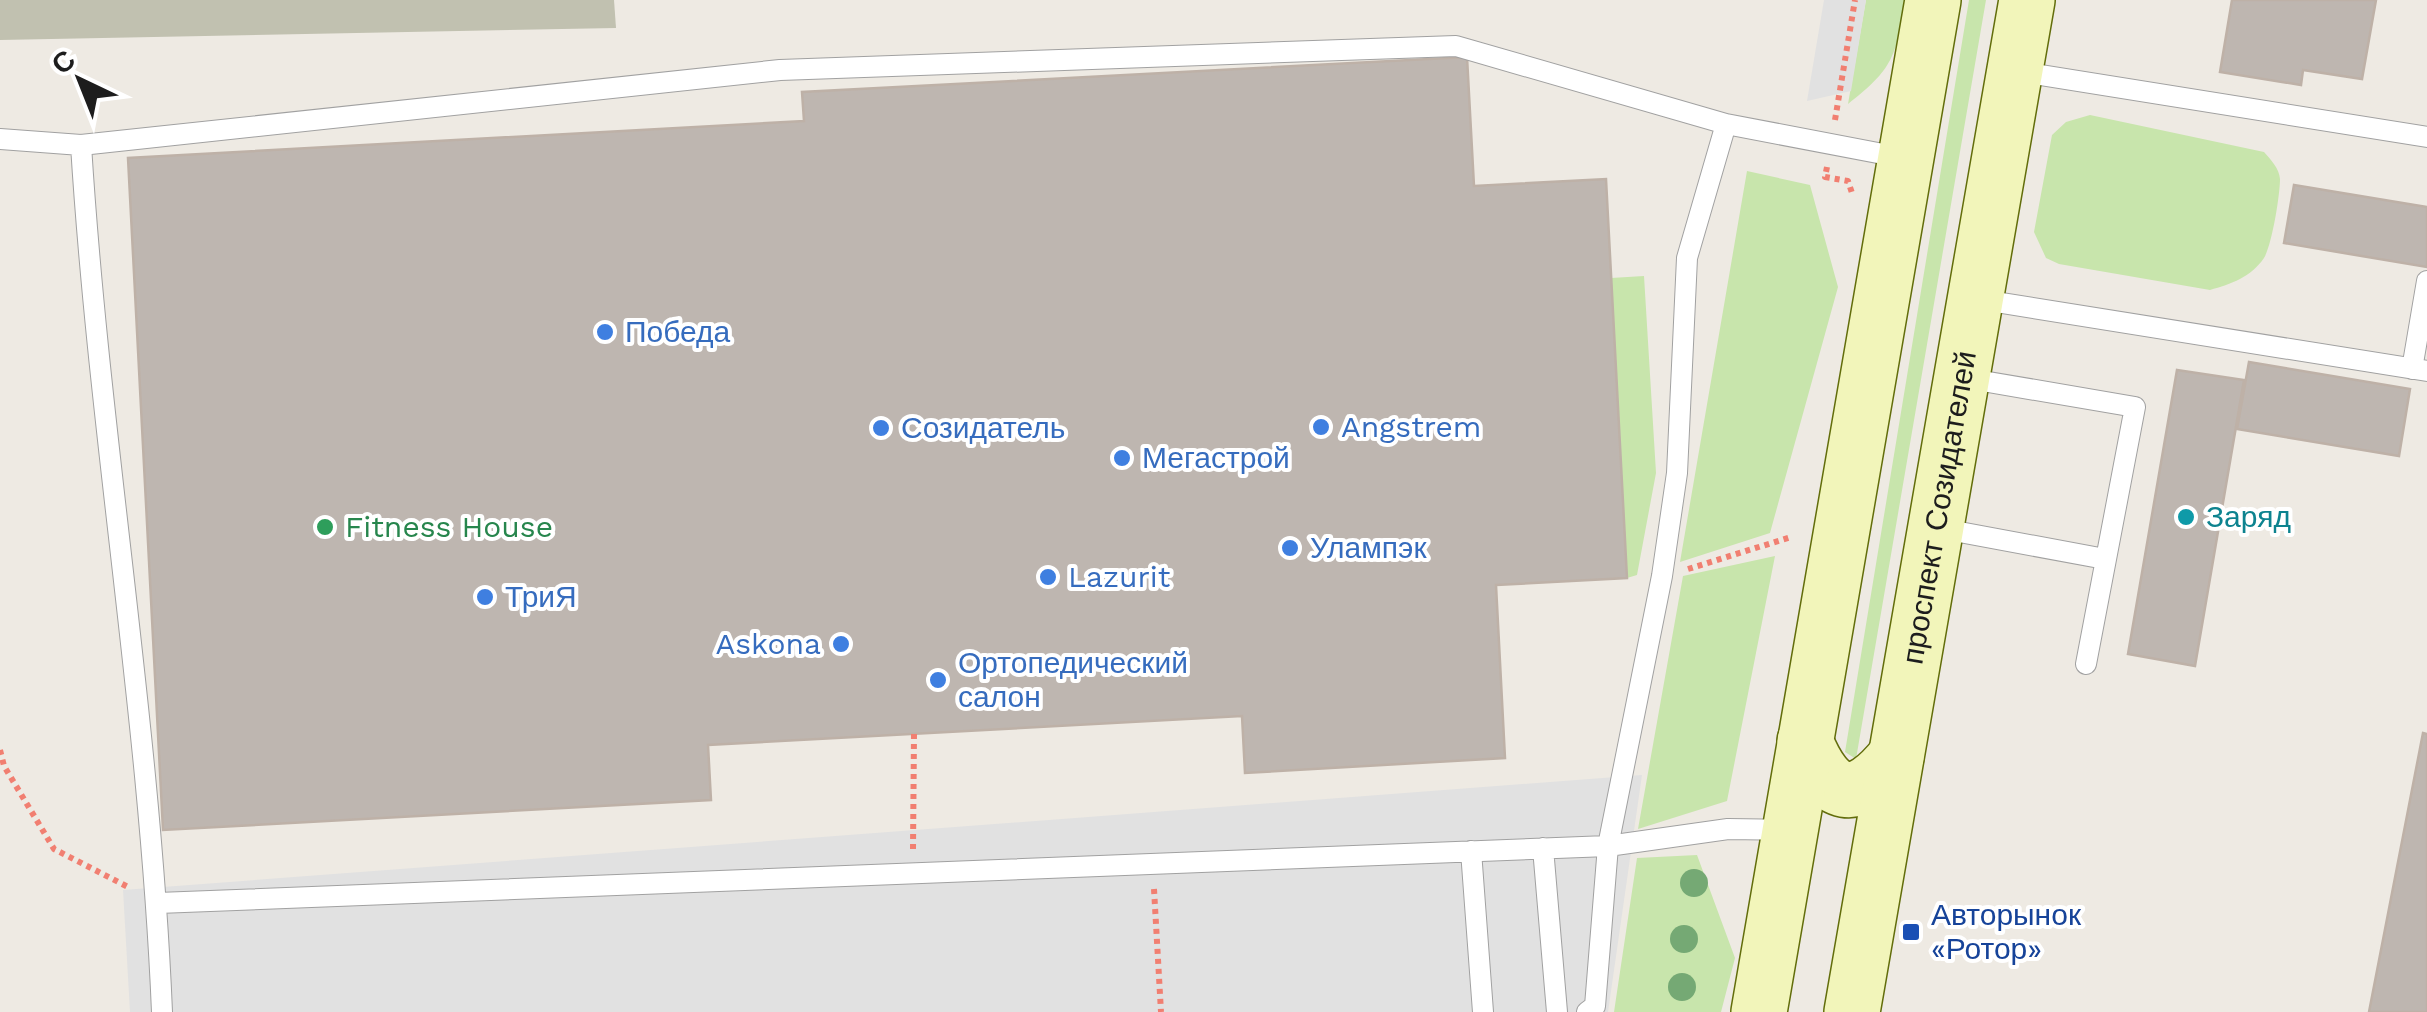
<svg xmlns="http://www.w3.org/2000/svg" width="2427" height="1012" viewBox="0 0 2427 1012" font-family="'Work Sans',sans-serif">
	<rect width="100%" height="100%" fill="#eeeae3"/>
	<path fill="#c1c1b0" d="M0,0H614L616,28L0,40Z"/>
	<path fill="#c8e5ac" d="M1866,0H1904C1897,56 1893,69 1848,104Z
		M1969,0H1986L1856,759L1845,752Z
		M2090,115L2264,152C2271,160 2279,168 2280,179C2280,195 2272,245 2264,258C2251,277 2231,284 2210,290L2059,264L2046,258L2034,232L2052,135L2066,122Z
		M1747,171L1810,185L1838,287L1770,533L1680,562Z
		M1644,276L1656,473L1637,575L1627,578L1611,278Z
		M1775,556L1727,801L1638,829L1683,576Z
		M1697,855L1735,958L1721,1012H1614L1637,858Z"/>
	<path fill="#e1e1e1" d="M1824,0H1866L1851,91L1807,101Z
		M1642,775L1608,1012H130L123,890Z"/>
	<path fill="#beb6b0" stroke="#beb1a7" stroke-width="2.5" d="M2232,0H2376L2362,79L2303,70L2301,85L2220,72Z
		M1467,57L1474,186L1606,179L1627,578L1496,585L1505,758L1245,773L1242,716L708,745L711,800L163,830L128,158L804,121L802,92Z
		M2294,185L2427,207V267L2284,243Z
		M2249,362L2410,389L2399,456L2237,429Z
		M2177,370L2244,380L2195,666L2128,654Z
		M2423,733L2427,734V1012H2369Z"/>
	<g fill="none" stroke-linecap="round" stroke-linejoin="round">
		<g stroke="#a1a1a1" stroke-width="22">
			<path id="lane" d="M2015,71L2427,137
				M0,139L81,145
				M1977,299L2427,371
				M2412,369L2427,281
				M1965,378L2135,407L2086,664
				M1938,528L2105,559
				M1543,848L1557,1012
				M1471,851L1483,1012
				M158,903L1608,846L1728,829L1788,830
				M162,1012C150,722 99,435 81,145L780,70L1456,46L1726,124L1904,158
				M1587,1012L1595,1006L1608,846L1662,576L1677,473L1687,258L1726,124"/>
		</g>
		<g stroke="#626d0b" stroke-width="58">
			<g id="secondary">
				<path d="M1805,741C1829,800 1856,806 1896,756"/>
				<path d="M1759,1012L1933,0"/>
				<path id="s1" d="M1852,1012L2027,0"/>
			</g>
		</g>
		<path stroke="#f17f71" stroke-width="6" stroke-dasharray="5 5" stroke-linecap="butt" d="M1835,120L1855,0
			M1827,167L1825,177L1848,181L1852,193
			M1688,569L1791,537
			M0,750L4,766L54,849L130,888
			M913,849L914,734
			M1154,889L1161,1012"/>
		<use href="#lane" stroke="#fff" stroke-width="20"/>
		<use href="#secondary" stroke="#f2f5ba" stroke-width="55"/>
	</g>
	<g fill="#75a974">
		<circle cx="1694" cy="883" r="14"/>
		<circle cx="1684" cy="939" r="14"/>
		<circle cx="1682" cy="987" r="14"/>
	</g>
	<g fill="#3f7fe0" stroke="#fff" stroke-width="4">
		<circle cx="605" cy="332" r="10"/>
		<circle cx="1321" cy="427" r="10"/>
		<circle cx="881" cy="428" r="10"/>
		<circle cx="1122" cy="458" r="10"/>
		<circle cx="1290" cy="548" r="10"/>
		<circle cx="1048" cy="577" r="10"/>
		<circle cx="485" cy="597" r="10"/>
		<circle cx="841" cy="644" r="10"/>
		<circle cx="938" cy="680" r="10"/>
	</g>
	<circle fill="#0f9aa8" stroke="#fff" stroke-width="4" cx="2186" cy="517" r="10"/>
	<circle fill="#2e9e5b" stroke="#fff" stroke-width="4" cx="325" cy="527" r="10"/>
	<rect fill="#1a4fb4" stroke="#fff" stroke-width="4" x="1901" y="922" width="20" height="20" rx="5"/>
	<g text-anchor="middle" stroke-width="8" stroke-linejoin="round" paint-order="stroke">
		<g font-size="30" fill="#366cbe" stroke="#fff" text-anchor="start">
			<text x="625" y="342">Победа</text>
			<text x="1341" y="437">Angstrem</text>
			<text x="901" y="438">Созидатель</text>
			<text x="1142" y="468">Мегастрой</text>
			<text x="1310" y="558">Улампэк</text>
			<text x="1068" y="587">Lazurit</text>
			<text x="505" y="607">ТриЯ</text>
			<text x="821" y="654" text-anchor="end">Askona</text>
			<text x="958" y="673">Ортопедический<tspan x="958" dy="34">салон</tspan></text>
		</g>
		<g font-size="30" fill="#1d1d1d" stroke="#fff">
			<text dy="10" stroke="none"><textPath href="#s1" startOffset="512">проспект Созидателей</textPath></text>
		</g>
		<g font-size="30" fill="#0d838f" stroke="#fff" text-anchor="start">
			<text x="2206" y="527">Заряд</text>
		</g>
		<g font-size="30" fill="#27864d" stroke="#fff" text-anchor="start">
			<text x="345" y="537">Fitness House</text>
		</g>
		<g font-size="30" fill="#164399" stroke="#fff" text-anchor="start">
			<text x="1931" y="925">Авторынок<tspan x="1931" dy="34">«Ротор»</tspan></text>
		</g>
	</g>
	<g transform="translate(80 80) rotate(317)" stroke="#ffffff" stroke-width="8" paint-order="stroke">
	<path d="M0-8L18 38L0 25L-18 38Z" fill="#1d1d1d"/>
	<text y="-15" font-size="28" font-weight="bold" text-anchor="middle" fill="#1d1d1d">С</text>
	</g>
</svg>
